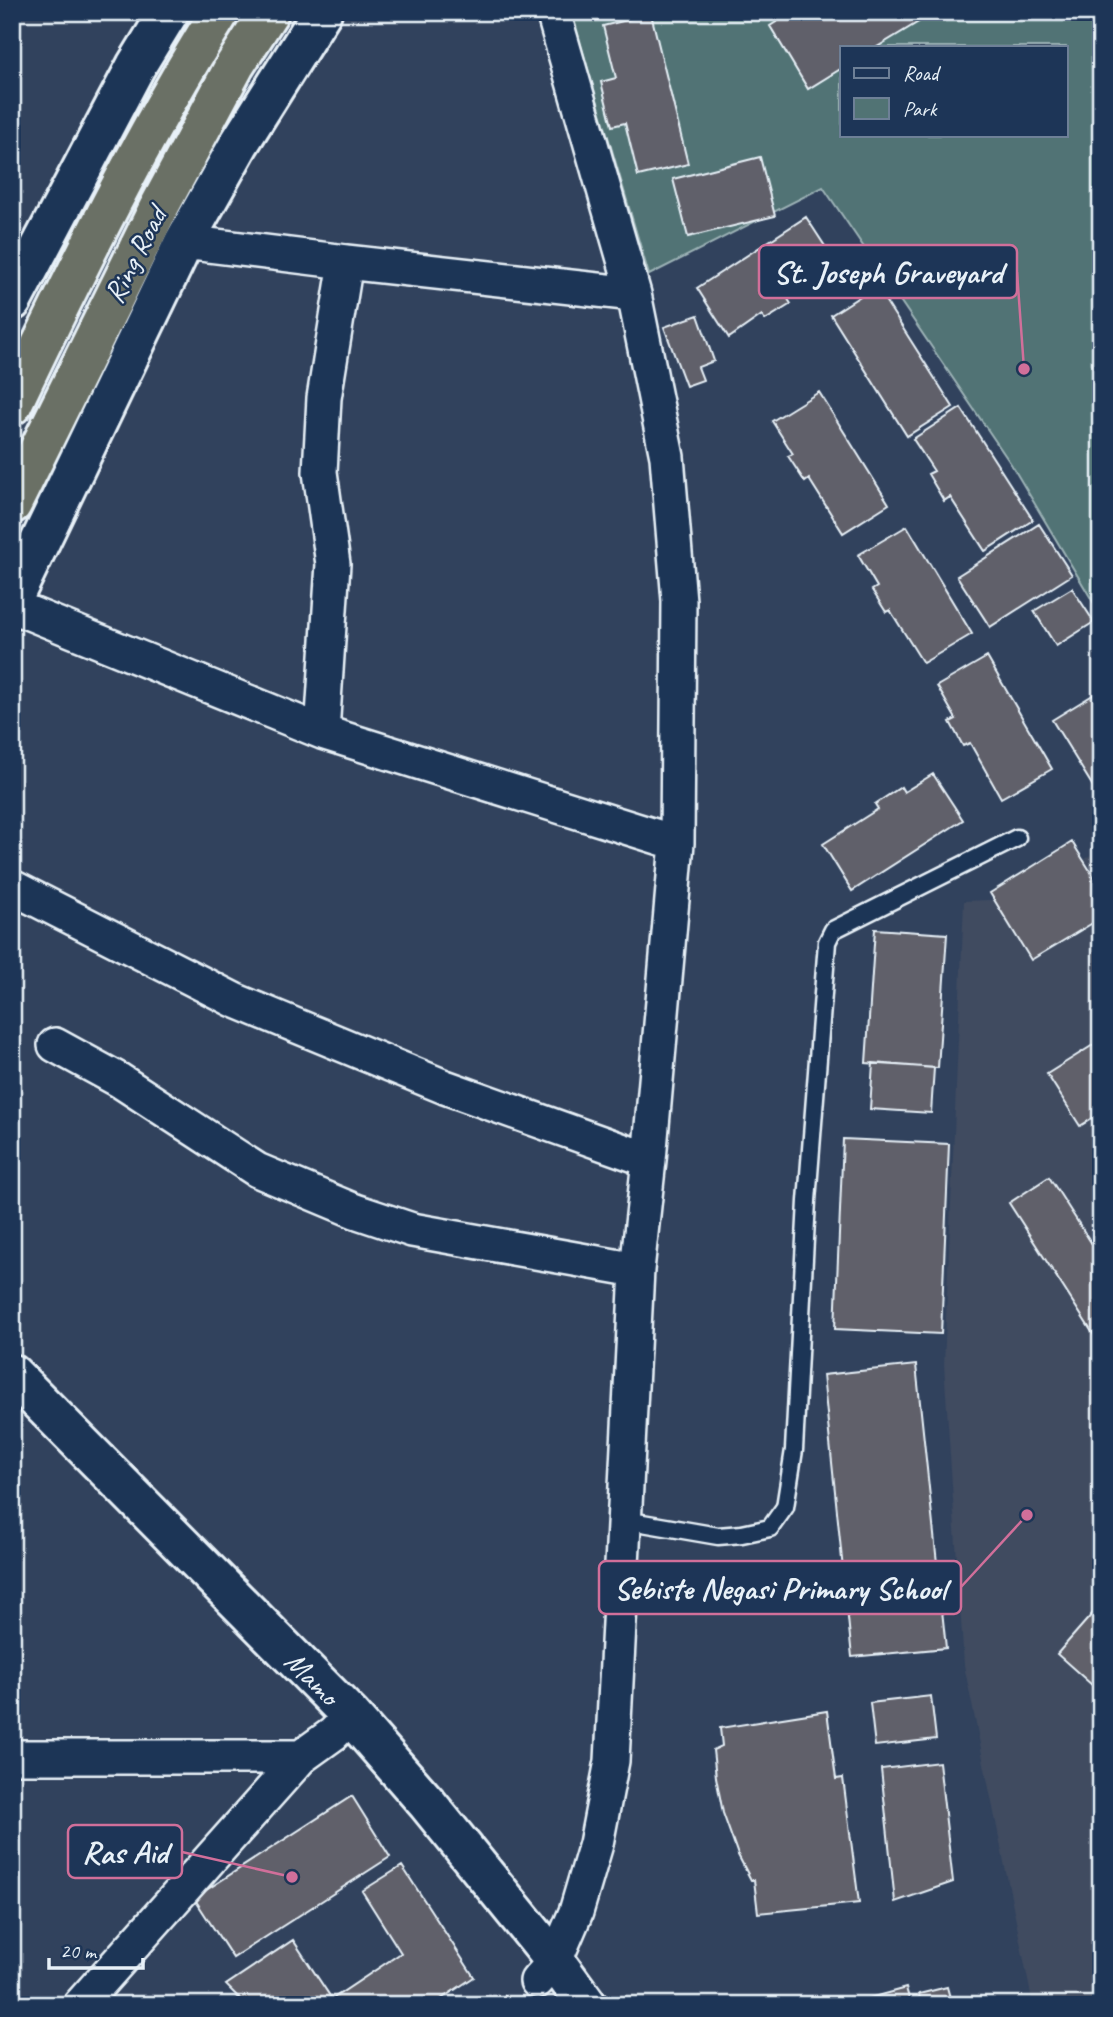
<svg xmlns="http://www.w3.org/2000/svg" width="1113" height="2017" viewBox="0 0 1113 2017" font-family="Caveat,sans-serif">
	<rect width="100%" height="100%" fill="#31425d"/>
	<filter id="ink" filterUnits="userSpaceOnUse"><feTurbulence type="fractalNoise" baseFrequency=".0143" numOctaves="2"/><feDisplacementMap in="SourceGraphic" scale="14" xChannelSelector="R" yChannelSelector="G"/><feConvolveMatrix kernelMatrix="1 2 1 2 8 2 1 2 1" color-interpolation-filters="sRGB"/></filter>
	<g filter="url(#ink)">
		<path fill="#3f4b61" d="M1101,850V2005H1033L964,1665L944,1365L964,901L1015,899Z"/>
		<path fill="#517374" stroke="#9cb2b6" stroke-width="2" fill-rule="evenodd" d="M571,12H1101V615L1011,464L823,187L649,275ZM842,47H1066V135H842Z"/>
		<path fill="#60606a" stroke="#e8f1f8" stroke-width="2" d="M592,12H614L593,17Z
			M792,12H935L877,47H842V68L808,89L770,26Z
			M651,14L688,164L638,176L625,123L612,126L601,82L616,78L603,26Z
			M760,157L775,216L688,237L673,179Z
			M806,217L838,266L788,299L791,304L765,320L762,315L729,338L697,288Z
			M876,286L953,407L907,436L831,315Z
			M698,315L714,361L698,367L703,380L686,386L664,327Z
			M819,392L889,504L843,533L809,479L805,482L788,456L793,454L772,421Z
			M961,408L1033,520L985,551L950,497L944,501L928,474L934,471L913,439Z
			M1039,524L1072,575L990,627L957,576Z
			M907,526L972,634L923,663L890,610L886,612L872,590L877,587L858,555Z
			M1072,588L1094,622L1056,646L1034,611Z
			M987,657L1052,769L1001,798L970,743L963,746L950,722L956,719L937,686Z
			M1101,690V820L1095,811L1094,802L1097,793L1052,720Z
			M933,774L963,820L852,891L823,844L878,809L875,804L901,787L904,792Z
			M1072,842L1101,888V918L1031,960L990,893Z
			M875,929L947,934L938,1068L866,1063Z
			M1101,1040V1113L1080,1126L1047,1074Z
			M873,1063L934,1068L931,1113L870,1109Z
			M843,1139L949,1144L941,1334L835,1329Z
			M1049,1177L1101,1258V1346L1009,1203Z
			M916,1365L946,1648L852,1657L823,1375Z
			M1101,1604V1693L1057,1654Z
			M931,1696L936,1739L875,1746L870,1703Z
			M827,1711L836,1779L843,1778L859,1903L758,1913L754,1880H751L738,1855L723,1813L716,1777L713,1750L722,1746L720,1728Z
			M939,1762L953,1882L895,1902L881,1769Z
			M352,1796L390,1857L233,1958L194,1898Z
			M402,1866L474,1977L432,2005H246L226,1985L293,1940L332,1999L401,1953L362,1891Z
			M947,1987L952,2005H921L919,1994Z
			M906,1988L911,2005H844Z
			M505,1996L510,2005H492Z"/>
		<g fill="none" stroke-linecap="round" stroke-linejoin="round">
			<g stroke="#e8f1f8" stroke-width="21">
				<path id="service" d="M625,1520L718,1536L742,1534L770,1528L785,1507L794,1450L807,1201L827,942L833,930L1017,838"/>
			</g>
			<g stroke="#e8f1f8" stroke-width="38">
				<path id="minor" d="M184,242L346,262L324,398L320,472L333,564L322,732
					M346,262L634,294
					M12,606L322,732L677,843
					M12,887L234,1000L445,1087L649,1160
					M55,1045L119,1080L257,1170L355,1211L412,1230L637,1270
					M12,1757H301
					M537,1981L555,1961L576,1912L596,1844L612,1761L637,1270L649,1160L677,843L679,601L667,457L634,294L553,12
					M80,2005L301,1757L333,1734L351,1716"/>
			</g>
			<g stroke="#e8f1f8" stroke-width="44">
				<path id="tertiary" d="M12,301L136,66L169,12
					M12,600L184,242L239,144L322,12
					M12,1374L351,1716L427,1803L555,1961L587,2005"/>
			</g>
			<g stroke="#e8f1f8" stroke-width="44">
				<path id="trunk" d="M12,405C76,271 141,138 220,12
					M12,504L158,209L235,65L269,12"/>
			</g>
			<use href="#service" stroke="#1d3557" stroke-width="16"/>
			<use href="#minor" stroke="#1d3557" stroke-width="33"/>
			<use href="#tertiary" stroke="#1d3557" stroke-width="38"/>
			<use href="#trunk" stroke="#6b7065" stroke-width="38"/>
		</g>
	</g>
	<g text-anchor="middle" stroke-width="5" stroke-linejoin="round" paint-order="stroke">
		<g font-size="30" fill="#e8f1f8" stroke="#1d3557">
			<text transform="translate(135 255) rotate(-63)" y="10">Ring Road</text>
			<text transform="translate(312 1678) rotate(45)" y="10">Mamo</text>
		</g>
	</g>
	<path fill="none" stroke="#d16f9a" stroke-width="2.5" d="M1024 369L1017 272M1027 1515L961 1587M292 1877L182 1852"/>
	<g fill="#d16f9a" stroke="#1d3557" stroke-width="2.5">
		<circle cx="1024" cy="369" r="7"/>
		<circle cx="1027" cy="1515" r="7"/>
		<circle cx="292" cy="1877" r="7"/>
	</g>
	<g fill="#1d3557" stroke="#d16f9a" stroke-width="2.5">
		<rect x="759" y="245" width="258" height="53" rx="7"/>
		<rect x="599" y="1561" width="362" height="53" rx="7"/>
		<rect x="68" y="1825" width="114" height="53" rx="7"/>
	</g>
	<g font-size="32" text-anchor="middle" font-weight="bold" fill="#e8f1f8">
		<text x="888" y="283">St. Joseph Graveyard</text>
		<text x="780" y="1599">Sebiste Negasi Primary School</text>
		<text x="125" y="1863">Ras Aid</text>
	</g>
	<rect width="1113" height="2017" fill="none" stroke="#1d3557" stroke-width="42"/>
	<rect x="21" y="21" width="1071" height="1975" fill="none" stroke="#e8f1f8" stroke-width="2.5" filter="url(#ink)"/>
	<rect x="840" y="46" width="228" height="91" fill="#1d3557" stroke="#6e8097" stroke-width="2"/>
	<rect x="854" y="68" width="35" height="10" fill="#1d3557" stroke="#6e8097" stroke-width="2"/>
	<text x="903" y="80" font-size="21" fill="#e8f1f8">Road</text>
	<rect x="854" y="98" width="35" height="21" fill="#517374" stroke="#6e8097" stroke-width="2"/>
	<text x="903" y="116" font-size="21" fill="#e8f1f8">Park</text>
	<path d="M49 1958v10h94v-10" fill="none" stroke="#e8f1f8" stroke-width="3.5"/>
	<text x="60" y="1958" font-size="21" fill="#e8f1f8" stroke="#1d3557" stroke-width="5" paint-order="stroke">20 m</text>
</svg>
